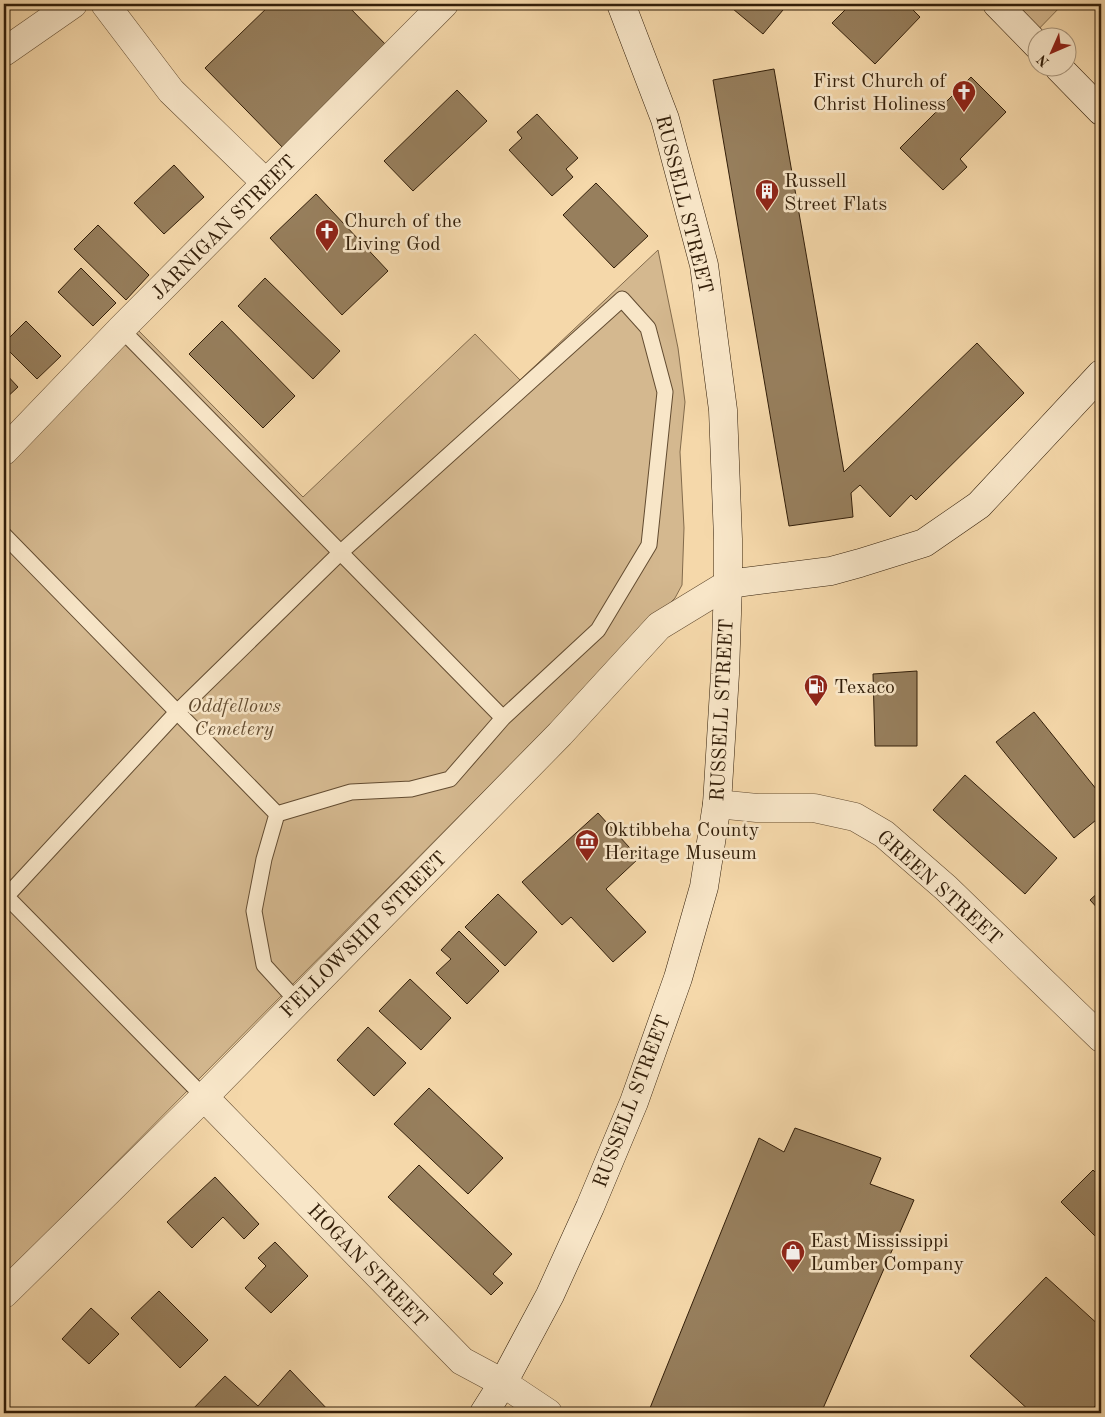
<svg xmlns="http://www.w3.org/2000/svg" width="1105" height="1417" viewBox="0 0 1105 1417" font-family="'Old Standard TT',serif">
	<rect width="100%" height="100%" fill="#f5d8aa"/>
	<filter id="stains"><feTurbulence type="fractalNoise" baseFrequency=".004" numOctaves="4"/><feColorMatrix values="0 0 0 0 .2 0 0 0 0 .09 0 0 0 0 .02 0 0 0 .5 -.17"/></filter>
	<radialGradient id="worn" r=".72"><stop offset=".6" stop-color="#630" stop-opacity="0"/><stop offset="1" stop-color="#630" stop-opacity=".3"/></radialGradient>
	<path fill="#d4b88f" stroke="#836b4c" d="M997,4H1063L1030,38Z
		M658,250L678,348L685,402L680,452L684,528L682,585L675,598L4,1276V461L136,328L303,497L475,334L520,380Z"/>
	<path fill="#977f5d" stroke="#321e09" d="M271,4H346L391,50L286,151L205,68Z
		M727,4H788L763,34Z
		M851,4H907L920,17L875,64L832,23Z
		M774,69L844,472L977,343L1024,393L916,500L911,495L890,517L860,485L851,493L853,517L789,526L713,80Z
		M971,77L1006,112L960,159L967,167L943,190L900,148Z
		M457,90L487,121L413,191L384,161Z
		M537,114L578,158L566,169L573,177L552,196L509,150L522,138L517,132Z
		M174,165L204,197L164,234L134,203Z
		M596,183L648,236L614,268L563,215Z
		M316,194L388,271L342,315L270,238Z
		M98,225L149,275L126,300L74,249Z
		M81,268L116,303L93,326L58,292Z
		M265,278L340,351L313,379L238,306Z
		M26,321L61,356L37,379L4,346V343Z
		M222,321L295,396L263,428L189,354Z
		M4,372L18,387L4,400Z
		M917,671V746H875L873,674Z
		M1034,712L1101,795V816L1074,838L996,742Z
		M965,775L1057,858L1025,894L933,810Z
		M598,813L639,858L606,889L646,932L613,962L571,917L562,925L522,882Z
		M1101,890V912L1090,900Z
		M498,894L537,932L505,966L465,927Z
		M459,931L499,971L467,1004L436,973L451,959L441,950Z
		M410,979L451,1018L421,1050L379,1011Z
		M368,1027L406,1063L374,1096L337,1060Z
		M429,1088L503,1158L468,1194L394,1124Z
		M795,1128L881,1158L870,1184L914,1200L821,1413H648L759,1138L784,1152Z
		M419,1165L512,1254L493,1274L503,1283L491,1295L388,1197Z
		M1093,1170L1101,1178V1242L1061,1202Z
		M215,1177L259,1224L244,1239L223,1217L192,1248L167,1222Z
		M275,1242L308,1276L271,1313L245,1288L266,1266L258,1258Z
		M1046,1277L1101,1327V1400L1088,1413H1032L970,1356Z
		M159,1291L208,1340L180,1368L131,1318Z
		M91,1308L119,1334L89,1364L62,1339Z
		M290,1370L331,1413H189L225,1376L258,1406Z"/>
	<g fill="none" stroke-linecap="round" stroke-linejoin="round">
		<g stroke="#634c31" stroke-width="17">
			<path id="lane" d="M121,329L503,718
				M4,535L277,814
				M4,894L204,1097
				M4,899L177,712L340,553L622,299L648,328L665,392L649,545L598,630L503,718L450,779L411,789L351,792L277,814L264,859L254,911L264,965L297,1001"/>
		</g>
		<g stroke="#634c31" stroke-width="29">
			<path id="street" d="M105,4L171,91L266,183
				M4,52L73,4
				M4,451L121,329L444,4
				M717,804L757,808H814L855,817L884,834L946,888L1101,1038
				M204,1097L462,1361L503,1383L548,1413
				M4,1294L204,1097L560,734L659,626L728,584"/>
		</g>
		<g stroke="#321e09" stroke-width="29">
			<path id="secondary" d="M997,4L1038,46
				M1059,68L1101,111
				M728,584L831,571L860,563L924,543L979,505L1101,374
				M484,1413L503,1383L550,1295L590,1207L634,1102L678,978L704,887L717,804L725,674L728,584V539L723,410L704,265L665,119L621,4"/>
		</g>
		<use href="#lane" stroke="#f8e6c8" stroke-width="15"/>
		<use href="#street" stroke="#f8e6c8" stroke-width="28"/>
		<use href="#secondary" stroke="#f8e6c8" stroke-width="28"/>
	</g>
	<defs>
		<g id="church-pin" transform="scale(1.25)"><path d="M0 17L-7.5 6A9.5 9.5 0 1 1 7.5 6Z" fill="#8f2418" stroke="#f8e6c8"/><path d="M-1.2-6h2.4v3.5h3.3v2.4h-3.3V6h-2.4V-.1h-3.3v-2.4h3.3Z" fill="#fff"/></g>
		<g id="building-pin" transform="scale(1.25)"><path d="M0 17L-7.5 6A9.5 9.5 0 1 1 7.5 6Z" fill="#8f2418" stroke="#f8e6c8"/><path d="M-4-6H4V6H1V3H-1V6H-4ZM-2.5-4.3h1.7v1.8h-1.7ZM.8-4.3h1.7v1.8H.8ZM-2.5-1h1.7V.8h-1.7ZM.8-1h1.7V.8H.8Z" fill="#fff"/></g>
		<g id="fuel-pin" transform="scale(1.25)"><path d="M0 17L-7.5 6A9.5 9.5 0 1 1 7.5 6Z" fill="#8f2418" stroke="#f8e6c8"/><path d="M-5.5-6h7V0h2V4h1.3V-2.5L3-4.5l.8-.8L6-3V5H2.5V1h-1V6h-7ZM-4.2-4.7v3.2H.2V-4.7Z" fill="#fff"/></g>
		<g id="museum-pin" transform="scale(1.25)"><path d="M0 17L-7.5 6A9.5 9.5 0 1 1 7.5 6Z" fill="#8f2418" stroke="#f8e6c8"/><path d="M0-6L6-3V-2H-6V-3ZM-5-1h2V3h-2ZM-1-1h2V3h-2ZM3-1h2V3H3ZM-6 4H6V6H-6Z" fill="#fff"/></g>
		<g id="shop-pin" transform="scale(1.25)"><path d="M0 17L-7.5 6A9.5 9.5 0 1 1 7.5 6Z" fill="#8f2418" stroke="#f8e6c8"/><path d="M-5-2.5h2.3a2.7 3.5 0 0 1 5.4 0H5L5.5 6h-11ZM-1.5-2.5h3a1.5 2.3 0 0 0-3 0Z" fill="#fff"/></g>
	</defs>
	<g fill-rule="evenodd">
		<use href="#church-pin" x="964" y="92"/>
		<use href="#building-pin" x="767" y="191"/>
		<use href="#church-pin" x="327" y="231"/>
		<use href="#fuel-pin" x="816" y="686"/>
		<use href="#museum-pin" x="587" y="841"/>
		<use href="#shop-pin" x="793" y="1252"/>
	</g>
	<g text-anchor="middle" stroke-width="5" stroke-linejoin="round" paint-order="stroke">
		<g font-size="20" fill="#321e09" stroke="#f8e6c8" text-anchor="start">
			<text x="946" y="87" text-anchor="end">First Church of<tspan x="946" dy="23">Christ Holiness</tspan></text>
			<text x="784" y="187">Russell<tspan x="784" dy="23">Street Flats</tspan></text>
			<text x="344" y="227">Church of the<tspan x="344" dy="23">Living God</tspan></text>
			<text x="834" y="693">Texaco</text>
			<text x="604" y="836">Oktibbeha County<tspan x="604" dy="23">Heritage Museum</tspan></text>
			<text x="810" y="1247">East Mississippi<tspan x="810" dy="23">Lumber Company</tspan></text>
		</g>
		<g font-size="20" fill="#321e09" stroke="#f8e6c8">
			<text transform="translate(685 204) rotate(76)" y="7">RUSSELL STREET</text>
			<text transform="translate(223 227) rotate(-45)" y="7">JARNIGAN STREET</text>
			<text transform="translate(721 710) rotate(-87)" y="7">RUSSELL STREET</text>
			<text transform="translate(940 887) rotate(42)" y="7">GREEN STREET</text>
			<text transform="translate(363 934) rotate(-45)" y="7">FELLOWSHIP STREET</text>
			<text transform="translate(631 1101) rotate(-69)" y="7">RUSSELL STREET</text>
			<text transform="translate(368 1265) rotate(46)" y="7">HOGAN STREET</text>
		</g>
		<g font-size="20" font-style="italic" fill="#634c31" stroke="#f8e6c8">
			<text x="234" y="712">Oddfellows<tspan x="234" dy="23">Cemetery</tspan></text>
		</g>
	</g>
	<rect width="1105" height="1417" fill="none" stroke="#f5d8aa" stroke-width="20"/>
	<rect x="5" y="5" width="1095" height="1407" fill="none" stroke="#321e09" stroke-width="2.5"/>
	<rect x="10" y="10" width="1085" height="1397" fill="none" stroke="#321e09"/>
	<g transform="translate(1052 52) rotate(225)"><circle r="24" fill="#f8e6c8" stroke="#a9967c"/>
	<path d="M0-4L9 19L0 12L-9 19Z" fill="#8f2418"/>
	<text y="-8" font-size="14" font-weight="bold" text-anchor="middle" fill="#321e09">N</text>
	</g>
	<rect width="100%" height="100%" filter="url(#stains)"/>
	<rect width="100%" height="100%" fill="url(#worn)"/>
</svg>
